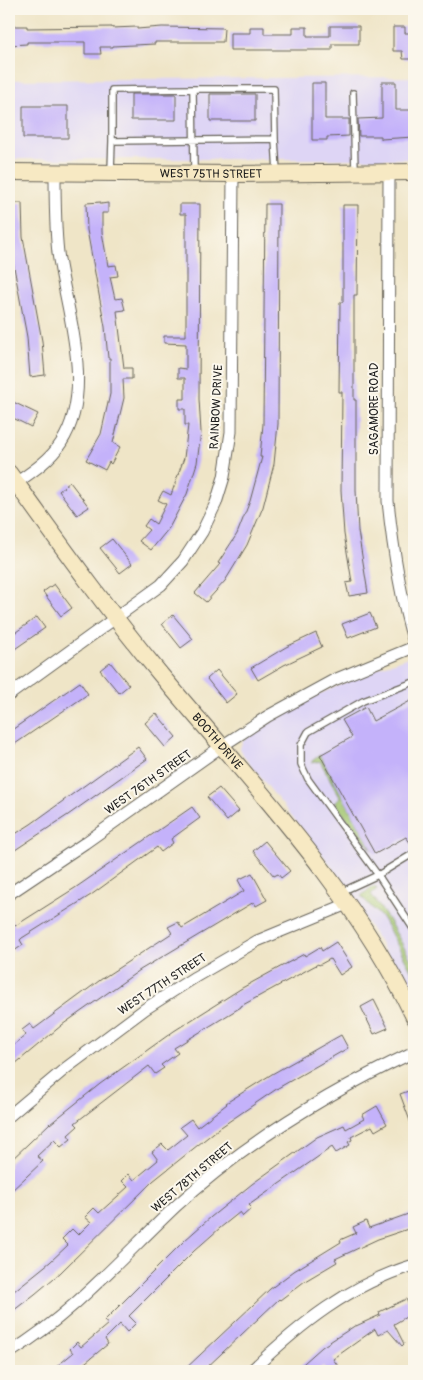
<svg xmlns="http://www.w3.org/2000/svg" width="423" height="1380" viewBox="0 0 423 1380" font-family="Pangolin,sans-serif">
	<rect width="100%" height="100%" fill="#fbf7ec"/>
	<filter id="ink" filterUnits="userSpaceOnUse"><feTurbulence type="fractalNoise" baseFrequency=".02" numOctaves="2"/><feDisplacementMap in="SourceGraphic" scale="10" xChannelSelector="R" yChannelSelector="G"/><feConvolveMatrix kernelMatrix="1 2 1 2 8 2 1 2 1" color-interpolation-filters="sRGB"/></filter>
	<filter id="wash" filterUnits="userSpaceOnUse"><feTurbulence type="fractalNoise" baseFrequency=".0096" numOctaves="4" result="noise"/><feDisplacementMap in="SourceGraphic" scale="20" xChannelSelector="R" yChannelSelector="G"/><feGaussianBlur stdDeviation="1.12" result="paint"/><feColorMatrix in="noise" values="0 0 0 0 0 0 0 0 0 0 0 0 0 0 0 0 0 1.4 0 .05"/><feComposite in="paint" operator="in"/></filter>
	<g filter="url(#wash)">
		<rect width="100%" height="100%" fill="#efe5c7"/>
		<path fill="#ded5f5" d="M414,77V159H9V80Z
			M414,655V997L330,864L245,758L240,748L243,741L252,733L313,697L380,667Z"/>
		<path fill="#a0c56f" stroke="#5e7046" d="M320,755L372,849V850L336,805V801L340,797L320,761L312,763V761Z
			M372,887H375L377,889L371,894L389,921L414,965V975L383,919L361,896Z"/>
		<g id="blocks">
			<path fill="#c4b2fa" d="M12,26H27V28L112,27V28L137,27V29L162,27L224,28L223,42H155V44L113,46V47H100L101,54H85V42H27V44L9,45V29H12Z
				M330,26H359V44H332V50H230V33H250V27H264V34H293V27H307V36H330Z
				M393,27H405V33H411V49H414V59H403L402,51H393Z
				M382,82H396V110H414V137L381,139V136H359L358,119L382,118Z
				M312,83H325V119H349V136L327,137V140H312Z
				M131,94H176V120H131Z
				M210,94H255V121H210Z
				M23,106H68V138H23Z
				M101,202V204L108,203V213H102V232L108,266L116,265L118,276L110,277L115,299L122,298L125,310L117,311L124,368H132V379H123L124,398L113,443L120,447L111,464L109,462L105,470L86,460L101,434L110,394V358H108L105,327L87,230L86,203Z
				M9,203H22L23,237L42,341L45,375L30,377L27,337L11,251Z
				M180,204H200L199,399L201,432L197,463L187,494L169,528L151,550L139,541L149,530L144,526L149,519L156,524L166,504L158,500L163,491L171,495L184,458L188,425H185V409H179V399H185V378H178V368L186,369V344L164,343V336H186V214H180Z
				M265,204H279L278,424L274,464L263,507L247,545L225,581L206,602L195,593L220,564L218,563L237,534L250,501L262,457H260L263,424Z
				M343,205H358L357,295H354V400H356V490L358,531L368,593L349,596L346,583L352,582L344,534L341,490L342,392H339L340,302H343Z
				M9,400L38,414L31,427L9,416Z
				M70,482L89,507L77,515L59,491Z
				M112,539L132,564L120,573L100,548Z
				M54,584L72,608L61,616L43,592Z
				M370,613L376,627L348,638L342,624Z
				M173,615L193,639L181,648L162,624Z
				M37,617L45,628L9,653V637Z
				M316,633L322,647L284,665L258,680L251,668L286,647Z
				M110,662L129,685L119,693L100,670Z
				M217,670L237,694L226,703L207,679Z
				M80,682L88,694L9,748V732Z
				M414,699V848L406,837L375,854L320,755L352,737L342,720L366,707L373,721Z
				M156,713L176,737L165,747L145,723Z
				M138,747L147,759L68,815L9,854V838L31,824Z
				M219,788L239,811L227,821L207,797Z
				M192,807L200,818L171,839L173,843L161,852L157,847L91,895L22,938L20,940L23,945L14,951L9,943V916L15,926L75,888Z
				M265,841L290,871L281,878L278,874L274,876L253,851Z
				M252,873L267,900L256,906L254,902L140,970L62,1025L9,1069V1049L26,1035L22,1030L30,1024L34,1029L103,978L172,933L168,927L178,922L182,928L244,891L238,880Z
				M336,942L352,967L340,975L330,959L319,965L318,964L241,1006V1007L174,1048L178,1053L161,1065L164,1068L155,1074L149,1066L75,1123L78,1126L68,1135L71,1139L61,1147L54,1140L37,1156L43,1161L9,1193V1162L50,1123V1124L100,1084L174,1031L242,988L304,954L305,956L320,947L322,951Z
				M374,1000L388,1028L374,1034L361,1007Z
				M341,1035L348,1048L278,1088L218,1129L153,1181L60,1273L35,1294L9,1314V1295L50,1262L68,1245L62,1239L72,1229L78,1235L91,1222L85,1217L94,1208L99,1213L128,1187L122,1181L129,1174L134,1180L158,1160L152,1152L162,1144L168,1150L187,1135L180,1127L191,1119L197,1127L227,1104L226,1103L272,1074Z
				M414,1089V1128L413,1129L400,1094Z
				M377,1106L387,1124L375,1131L372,1126L351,1137L352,1140L348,1142L350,1145L336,1153L332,1147L249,1205L252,1208L243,1216L240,1212L220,1228L194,1251L129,1316L136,1323L127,1332L120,1324L105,1339L108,1344L75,1371H51L73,1353L70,1349L77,1342L81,1347L108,1324L104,1321L185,1240L211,1217L252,1184L317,1137L344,1125L346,1129L364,1119L362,1115Z
				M411,1213L414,1227L378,1239L335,1259L337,1262L305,1281L280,1300L279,1299L203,1371H183L270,1289L294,1271L341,1242L340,1240L356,1233L353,1227L366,1221L369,1228Z
				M406,1299L413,1313L394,1324L404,1344L402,1346L388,1330L378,1335L375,1329L333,1359L338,1366L332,1371H327L323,1366L317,1371H295L322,1347L356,1325V1326L380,1315L379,1312Z"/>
		</g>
	</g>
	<g filter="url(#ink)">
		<use href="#blocks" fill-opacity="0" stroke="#666258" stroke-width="1"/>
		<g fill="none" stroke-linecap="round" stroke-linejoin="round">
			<g stroke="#666258" stroke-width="8">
				<path id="lane" d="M353,93L355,171
					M112,141V90L193,89
					M111,171L112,141L275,139L277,172
					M194,171L193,89H274L275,139
					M414,682L363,701L308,732L301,745V764L308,779L378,875L414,930
					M341,892L378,875L414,853"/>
			</g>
			<g stroke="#666258" stroke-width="13">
				<path id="street" d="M389,173L388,501C393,550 400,596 414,643
					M9,488C27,475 48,463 61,443C96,390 66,310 58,253C55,226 55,199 55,172
					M9,695L161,585L183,561L202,532L216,503L224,477L231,432L233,174
					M9,894L85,843L222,746L268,716L334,680L414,647
					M9,1116L66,1068L145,1009L195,977L257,941L347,904
					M9,1353C73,1314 122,1257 176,1206C246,1142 329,1092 414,1052
					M251,1371C299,1325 350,1284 414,1265"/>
			</g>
			<g stroke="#666258" stroke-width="18">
				<g id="secondary">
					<path id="s1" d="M9,172L233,174L414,172"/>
					<path id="s2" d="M9,473C58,541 107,610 161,675C252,784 353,888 414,1017"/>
				</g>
			</g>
			<use href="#lane" stroke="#fff" stroke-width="5.5"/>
			<use href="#street" stroke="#fff" stroke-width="11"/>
			<use href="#secondary" stroke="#f7e9c3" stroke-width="16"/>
		</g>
	</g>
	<g text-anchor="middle" stroke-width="4" stroke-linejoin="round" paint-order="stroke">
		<g font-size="12" fill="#1c1c1c" stroke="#fbf7ec">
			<text dy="4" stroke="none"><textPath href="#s1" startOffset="202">WEST 75TH STREET</textPath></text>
			<text transform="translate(216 407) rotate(-87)" y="4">RAINBOW DRIVE</text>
			<text transform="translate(374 409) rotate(-90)" y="4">SAGAMORE ROAD</text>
			<text dy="4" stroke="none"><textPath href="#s2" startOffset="340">BOOTH DRIVE</textPath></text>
			<text transform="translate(148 782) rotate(-35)" y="4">WEST 76TH STREET</text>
			<text transform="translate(162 984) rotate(-33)" y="4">WEST 77TH STREET</text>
			<text transform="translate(192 1177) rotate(-40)" y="4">WEST 78TH STREET</text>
		</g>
	</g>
	<rect width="423" height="1380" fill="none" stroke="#fbf7ec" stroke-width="30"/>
</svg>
